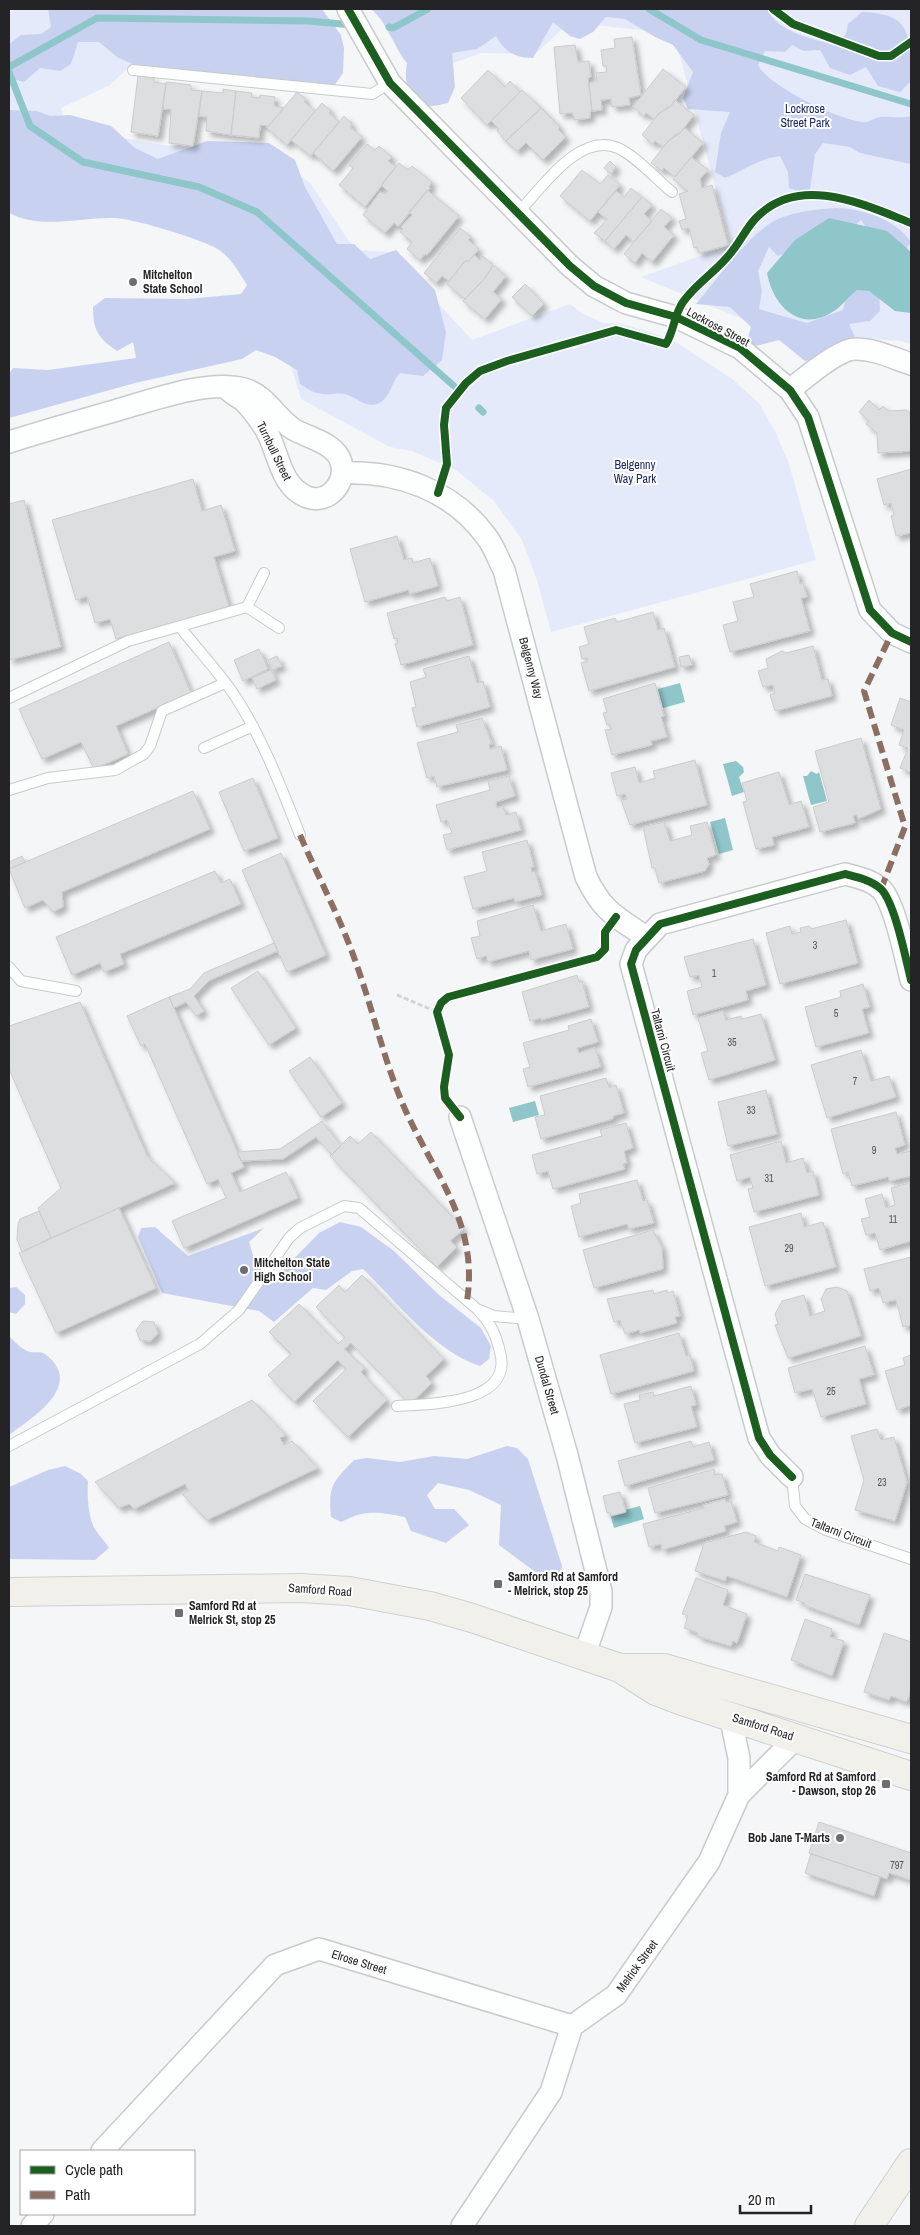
<svg xmlns="http://www.w3.org/2000/svg" width="920" height="2235" viewBox="0 0 920 2235" font-family="'Archivo Narrow',sans-serif">
	<defs>
		<filter id="shadow"><feDropShadow dx="4.5" dy="4.5" stdDeviation="2.5" flood-color="#0004"/></filter>
	</defs>
	<rect width="100%" height="100%" fill="#f4f6f8"/>
	<path fill="#e4eafa" d="M15,9H311L135,61L110,85L61,108L64,127L162,145L277,158L310,183L355,250L391,252L472,340L570,304L583,314L604,323L623,324L671,339L732,379L759,403L776,433L789,464L816,560L551,632L537,580L522,540L494,501L456,470L412,451L390,447L301,399L279,326L244,236L9,176V14Z
		M378,9H911V344L902,341L873,339L790,343L740,318L641,277L731,245L674,34L570,22L535,54L481,53L423,74Z"/>
	<path fill="#c8d2f0" d="M48,9H322L341,35L344,48L343,73L334,86L311,85L284,79L217,82L187,70L137,66L117,57L99,42H78L71,64L60,71L40,68L24,82L9,78V44L21,35L41,34L51,27Z
		M370,9H768C776,32 815,40 836,45L846,34L848,24L862,12C915,14 909,37 911,81L900,92L878,86L866,67L850,75L830,68L820,50L804,51L792,45L785,52L765,51L758,65C768,86 839,120 862,122C868,123 874,118 880,117C890,116 902,119 911,116V164L860,153L850,147L823,143L815,154L810,189L801,192L789,188L788,172L780,156C760,158 743,171 725,178L715,172L721,133L730,112L688,109L683,98L693,72L673,45L655,37L625,19L606,17L593,32L580,39L570,36L553,22L533,58C515,58 505,52 496,36L477,49L452,53L455,87L448,103C442,104 434,107 427,106C406,103 404,79 407,63C395,49 384,16 370,9Z
		M9,110L37,111L50,116L70,115L111,126L135,148L158,159L207,141L269,143L295,160L305,187L337,244H354L370,259L396,250L435,290L446,332L442,360L423,376L400,373C391,382 392,394 381,402C368,411 357,397 345,394C336,392 325,396 317,393C311,392 305,387 300,384L297,370L275,357L256,350L242,359L135,383L9,418V374L13,368L48,370L136,358L133,342L117,351C98,338 93,330 93,307L105,298L188,299L241,294L247,285C238,271 231,257 216,248C200,239 132,218 114,218C79,217 41,230 9,213Z
		M836,208C861,208 897,220 911,242L904,252L873,237L861,220L848,231L810,241L778,256L769,247L758,271L762,291L759,309L807,323L843,310L848,291L860,285L879,292L880,311L870,321L849,324L858,343L846,365L828,356L805,361L779,340L756,346L747,341L751,327L730,307L696,304C716,281 754,226 783,217C800,211 818,209 836,208Z
		M340,1222L361,1227L394,1251L439,1295L481,1328L491,1346L489,1359L480,1366C434,1351 397,1302 363,1269L352,1271L326,1290L313,1288L274,1322L259,1311L162,1293L138,1237L141,1228L155,1227L188,1256L264,1228L249,1242L256,1265L275,1278L319,1233Z
		M16,1287L25,1295V1304L16,1314L9,1312V1288Z
		M9,1336C14,1341 22,1350 30,1352C35,1353 40,1351 45,1354C86,1385 32,1418 9,1435Z
		M507,1446L517,1448L528,1459L562,1566L560,1577L549,1582L499,1545L501,1505L469,1490L438,1483L427,1495L435,1509H454L469,1525L446,1543L411,1531L405,1517C378,1512 366,1509 341,1522L331,1517C328,1485 333,1482 354,1460L367,1458L400,1462L434,1456L467,1459Z
		M65,1466L81,1474L88,1481C87,1494 88,1518 95,1529C99,1536 105,1541 109,1548L95,1560L9,1559V1487L48,1470Z"/>
	<path fill="#8ec6ca" d="M829,218L887,231L911,252V313L895,311L869,291L857,290C849,296 842,306 834,311C800,334 773,306 767,273L795,240Z
		M680,683L685,702L663,708L658,689Z
		M736,761L743,767L744,772L739,777L744,792L732,796L723,764Z
		M811,771L817,774L819,772L827,801L811,805L803,776H807Z
		M725,818L733,850L719,854L710,822Z
		M535,1101L539,1115L513,1122L509,1108Z
		M640,1506L644,1519L614,1528L610,1514Z"/>
	<g fill="none" stroke-linecap="round" stroke-linejoin="round">
		<path stroke="#8ec6ca" stroke-width="7" d="M649,9L701,40L911,104
			M389,27L393,28L428,9
			M9,67L97,18L309,21L353,25
			M9,72L30,126L83,162L199,187L257,212L454,386
			M479,408L483,412"/>
	</g>
	<path fill="#dddedf" stroke="#cccccd" filter="url(#shadow)" d="M632,37L641,95L629,98L630,105L612,107L611,99L601,100L602,110L592,111L589,83L597,81L596,73L607,72L606,66H603L601,50L615,48L614,39Z
		M575,45L578,62L589,61L591,77L588,78L592,111L590,112V118L574,120L573,113L560,114L554,47Z
		M663,69L686,87L670,107H667L654,119L646,113L644,116L633,107Z
		M488,70L505,87L510,81L520,92L487,125L461,98Z
		M138,76L154,78V82L166,84L158,136L131,132Z
		M166,82L191,85V90L202,91L193,146L169,143L171,109H163Z
		M223,89L236,91L231,135L206,131L207,117L199,116L202,91L223,93Z
		M522,90L541,108L506,141L497,131L499,129L491,121Z
		M236,91L252,93L251,97L259,98L260,95L275,97L274,106L284,108L269,126L260,125L259,138L231,135Z
		M297,92L306,99L304,102L315,111L287,145L267,128Z
		M675,100L694,115L679,134H676L663,147L655,141L653,144L642,135L659,113L670,107Z
		M322,103L331,111L329,113L339,122L311,156L291,140Z
		M541,108L560,127L558,129L566,137L543,160L526,143L517,151L506,141Z
		M344,116L352,124L350,127L362,137L333,171L313,153Z
		M685,128L703,143L675,177L664,168L662,171L651,163L668,141L679,134Z
		M367,144L375,150L379,146L392,157L388,161L396,167L365,207L339,185L353,168L349,165Z
		M691,157L708,170L700,179L702,188L712,185L728,245L699,253L697,247L694,248L689,228L682,230L679,221L686,219L679,194L688,191L673,179Z
		M610,161L616,167L611,174L604,168Z
		M399,163L408,170L412,166L432,182L429,187L430,188L398,227L394,223L385,233L363,215L380,192L385,194L388,191L382,186L383,182Z
		M582,170L600,184L608,175L620,185L590,221L560,196Z
		M631,188L642,197L605,241L594,233L607,219L598,212L616,191L624,197Z
		M427,190L459,216L427,255L425,254L420,260L407,249L412,242L400,232L403,229L401,227L412,215L409,212Z
		M642,197L652,205L644,214L652,221L634,242L626,235L614,249L605,241Z
		M661,209L672,218L664,227L674,235L652,262L642,253L635,263L624,254Z
		M460,228L471,237L468,240L479,249L469,261H465L449,281L442,276L436,283L424,273Z
		M474,255L480,260L483,256L493,265L485,278L465,299L447,284L465,261H469Z
		M493,265L506,276L493,292L502,299L485,319L463,301L485,278Z
		M525,284L544,304L532,316L512,297Z
		M869,400L879,410L883,406L889,411L907,410L910,413L911,451L878,453L877,433L866,424L869,421L859,412Z
		M911,469V533L896,536L891,516L894,515L891,503L884,505L877,479Z
		M193,479L202,511L221,505L235,551L214,557L229,607L116,639L110,619L95,623L87,596L76,600L52,520Z
		M24,500L61,647L9,660V504Z
		M397,536L404,560L412,558L413,563L430,558L438,586L410,594L408,590L365,602L350,549Z
		M797,571L800,584L803,583L807,597L801,598L810,631L730,652L723,625L738,621L733,602L754,597L750,584Z
		M445,597L447,601L460,597L473,645L401,665L395,644L398,643L397,638L394,639L387,613Z
		M653,612L658,630L664,628L675,667L589,691L581,663L588,661L587,658L582,659L579,647L589,644L584,627L615,618L617,622Z
		M169,642L191,693L116,726L128,754L94,769L81,742L42,759L19,709Z
		M813,646L822,680L828,679L832,696L775,711L770,695L775,693L773,685L763,687L758,671L768,668L766,659L782,651L786,653Z
		M259,649L268,669L243,681L234,660Z
		M689,655L692,665L681,667L679,657Z
		M277,656L282,666L272,670L268,660Z
		M469,656L477,683L483,681L490,707L417,727L412,708L416,707L410,682L426,677L423,669Z
		M271,670L276,680L257,689L252,678Z
		M655,683L664,716L661,717L667,737L651,741L652,745L612,755L605,730L611,729L609,724L607,725L603,713L607,712L603,699Z
		M900,698L911,702V772L900,768L908,748L899,745L904,730L891,725Z
		M482,718L492,744H489L490,749L501,746L507,770L437,787L434,776L427,778L417,743L458,732L456,725Z
		M861,738L881,809L858,819L857,815L853,816L855,823L820,832L813,807L829,802L815,751Z
		M695,760L707,805L630,825L621,800L627,799L625,794L617,796L611,773L635,767L639,783L655,778L653,771Z
		M779,772L789,805L801,801L809,827L772,837L774,845L756,849L743,802L747,801L742,783Z
		M509,776L515,796L496,802L497,808L503,806L506,815L516,812L521,830L447,850L443,835L452,833L447,820L441,822L436,805L490,790L488,781Z
		M253,778L278,838L244,851L219,792Z
		M193,791L210,829L62,892L63,907L53,912L43,900L25,908L9,869Z
		M664,822L670,841L692,835L690,826L707,822L716,855L707,858L709,864L705,871L659,883L655,868H652L643,827Z
		M527,840L534,867H531L532,872L535,871L542,895L515,902L514,898L473,909L464,877L487,871L482,852Z
		M281,853L326,955L287,972L242,870Z
		M22,856L25,862L9,869V872V862Z
		M215,871L221,883L230,879L241,904L120,954L124,964L104,972L100,963L72,975L56,937Z
		M533,905L541,931L566,924L573,949L531,960L529,951L488,962L486,956L477,959L471,938L480,936L477,921Z
		M846,920L858,963L780,984L766,933L790,926L792,934L801,932L800,928L809,926L811,929Z
		M753,939L766,985L746,991L748,1000L693,1015L687,991L702,987L699,975L690,977L684,957Z
		M274,943L278,951L210,980L194,996L204,1011L196,1016L186,1002L174,1008L169,997L190,989L204,973Z
		M258,971L296,1028L269,1045L231,988Z
		M577,975L579,982L582,981L589,1007L541,1020V1018L530,1021L522,992Z
		M863,984L870,1007L862,1009L869,1033L816,1047L805,1007L841,997L840,991Z
		M169,997L244,1167L231,1173L240,1192L286,1172L298,1198L184,1248L172,1221L226,1198L218,1179L207,1184L145,1044L141,1046L127,1016Z
		M80,1002L147,1156L175,1183L51,1238L38,1208L61,1188L9,1069V1026Z
		M723,1011L726,1020L741,1016L742,1019L761,1014L775,1060L709,1080L701,1053L708,1051L698,1018Z
		M591,1019L598,1042L577,1048L579,1053L595,1048L601,1067L528,1087L523,1069L530,1067L523,1043L569,1030L568,1026Z
		M861,1050L871,1081L889,1076L896,1097L827,1118L811,1065Z
		M310,1057L342,1103L321,1117L289,1071Z
		M606,1078L609,1087L616,1085L624,1113L613,1116V1119L541,1139L535,1117L545,1115L540,1096Z
		M766,1090L777,1134L728,1146L718,1102Z
		M896,1112L905,1145L895,1148L897,1154L911,1151V1176L890,1181L888,1177L852,1186L848,1172L843,1174L831,1129Z
		M322,1121L341,1146L332,1155L316,1137L283,1159L241,1161L237,1152L280,1149Z
		M626,1123L633,1148L624,1151L627,1163L623,1164L625,1169L553,1189L548,1171L537,1174L532,1155L602,1136L600,1130Z
		M371,1132L464,1229L450,1241L457,1247L437,1267L330,1156L350,1136L358,1144Z
		M781,1141L786,1163L803,1158L807,1173L813,1171L819,1195L754,1212L748,1189L753,1188L750,1177L737,1181L730,1155Z
		M637,1180L643,1201L647,1200L654,1223L629,1229L627,1224L579,1237L571,1206L581,1203L579,1194Z
		M909,1183L911,1192V1241L880,1250L875,1233L866,1235L861,1219L870,1217L865,1199L882,1194L886,1208L895,1205L891,1188Z
		M119,1208L156,1288L56,1333L19,1253Z
		M39,1211L51,1238L22,1252L17,1239L18,1224L20,1219Z
		M801,1213L804,1227L823,1222L836,1267L765,1286L749,1227Z
		M653,1230L662,1248L663,1269L594,1288L583,1250Z
		M911,1257V1325L903,1327L896,1300L883,1303L879,1288L870,1291L864,1269Z
		M362,1275L444,1359L426,1376L432,1383L410,1404L351,1343L344,1349L365,1368L361,1372L387,1400L348,1437L313,1401L346,1369L338,1360L294,1402L268,1375L291,1354L269,1332L299,1304L338,1344L345,1337L316,1307L339,1285L345,1292Z
		M837,1287L847,1291L861,1336L788,1358L775,1325L778,1324L775,1314L782,1301L804,1295L810,1316L825,1311L821,1299L826,1289Z
		M653,1290L654,1294L667,1290L668,1293L673,1291L680,1316L675,1317L677,1323L640,1333L639,1330L625,1334L620,1320L614,1322L607,1299Z
		M143,1321L154,1322L158,1333L151,1341L140,1340L136,1330Z
		M679,1333L686,1356L690,1355L694,1371L611,1394L600,1355Z
		M865,1346L874,1375L859,1379L866,1404L821,1417L812,1389L795,1393L788,1368Z
		M911,1355V1405L897,1410L885,1371L905,1365L903,1358Z
		M691,1386L696,1405L691,1406L697,1427L635,1443L624,1404L640,1400L639,1395L653,1392L654,1396Z
		M252,1400L286,1435L280,1438L284,1445L292,1441L318,1468L207,1520L182,1494L189,1491L185,1484L134,1509L129,1504L119,1508L95,1482Z
		M877,1429L881,1440L894,1437L907,1482L895,1521L855,1510L864,1480L851,1436Z
		M691,1441L693,1447L709,1442L714,1460L625,1486L618,1461Z
		M714,1469L715,1475L722,1474L728,1495L655,1513L648,1488Z
		M620,1492L626,1512L611,1516L610,1513H607L603,1496Z
		M725,1499L726,1502L731,1501L737,1522L724,1526L726,1531L662,1550L661,1544L649,1547L643,1524L704,1508L703,1505Z
		M746,1532L756,1536L754,1542L778,1551L779,1547L801,1555L787,1597L727,1576L725,1581L695,1571L704,1543Z
		M805,1574L870,1595L859,1625L804,1605L805,1603L796,1600Z
		M696,1578L728,1590L723,1605L747,1614L737,1643L733,1641L731,1646L717,1642L697,1636L698,1633L684,1628L688,1616L682,1614Z
		M805,1619L832,1629L830,1637L844,1641L832,1676L791,1660Z
		M884,1633L911,1642V1689L907,1702L891,1696L889,1700L864,1692Z
		M819,1822L911,1853V1880L889,1873L887,1879L809,1853Z
		M811,1854L880,1877L874,1896L805,1873Z"/>
	<g fill="none" stroke-linecap="round" stroke-linejoin="round">
		<g stroke="#c9cacb" stroke-width="12">
			<path id="service" d="M133,70L372,94L390,83
				M518,213C541,189 579,131 618,148C637,157 655,178 672,192
				M247,607L279,628
				M180,627C198,650 219,672 235,696C263,739 281,787 300,835
				M9,698L128,641L247,607L264,573
				M204,748L253,726
				M9,790L48,778L115,770L144,754L150,746L162,711L225,683
				M9,967L21,981L76,991
				M397,1406C430,1404 514,1404 500,1352C496,1335 491,1324 479,1311
				M9,1446L200,1344L239,1310L289,1238L300,1228L344,1206L359,1208L477,1309L494,1316L528,1319
				M792,1477L795,1506L805,1519L826,1530L911,1559"/>
		</g>
		<g stroke="#c9cacb" stroke-width="24">
			<path id="minor" d="M348,9L390,83L570,266L594,286L626,303L676,317L740,348L790,390L808,417L870,610L892,633L911,642
				M790,390C803,379 839,349 855,349C875,349 893,358 911,364
				M9,442C44,431 79,421 114,411C150,401 207,379 244,389C266,395 275,417 293,429C308,438 336,443 341,462C347,482 329,505 307,497C279,486 279,451 265,428C259,419 252,409 244,401C238,396 232,395 227,388
				M343,473C398,471 452,490 486,536C494,546 498,559 504,570L586,877C603,912 615,916 646,937
				M460,1117L528,1319L567,1455L601,1591V1607L584,1656
				M792,1477L770,1455L759,1438L631,964L636,950L660,924L845,874C857,877 871,880 881,889C895,903 906,960 911,980
				M739,1795L796,1738
				M102,2151L275,1965L319,1949L572,2026
				M32,2226L43,2214
				M462,2226L551,2092L572,2026L616,1995L709,1862L739,1795V1758L730,1715"/>
		</g>
		<g stroke="#cfd0d1" stroke-width="30">
			<path id="primary" d="M9,1592L300,1588L349,1591L430,1606L472,1618L620,1668L656,1691L682,1701L911,1776
				M620,1668H664L911,1739
				M869,2226L911,2163"/>
		</g>
		<path stroke="#d4d4d5" stroke-width="3" stroke-dasharray="5 2.5" stroke-linecap="butt" d="M397,995L437,1012"/>
		<use href="#service" stroke="#fdfefe" stroke-width="10"/>
		<use href="#minor" stroke="#fdfefe" stroke-width="21"/>
		<use href="#primary" stroke="#f2f0eb" stroke-width="28"/>
		<path stroke="#8d6e63" stroke-width="6" stroke-dasharray="12 6" stroke-linecap="butt" d="M300,835C318,877 341,919 356,963C373,1010 384,1061 404,1107C434,1175 479,1222 467,1301
			M881,889L905,827L864,691L892,633"/>
		<g stroke="#fff" stroke-width="11">
			<path id="cycleway" d="M348,9L390,83L570,266L594,286L626,303L676,317L740,348L790,390L808,417L870,610L892,633L911,642
				M773,9L793,24L879,56H891L911,42
				M438,493L447,464L444,425L446,408L466,383L480,371L507,361L616,330L666,344C674,331 674,315 683,302C697,282 719,270 733,250C741,240 746,229 755,219C798,173 863,204 911,223
				M460,1117L445,1098L444,1087L449,1055L437,1012L441,1003L448,997L597,957L605,949V932L616,917
				M792,1477L770,1455L759,1438L631,964L636,950L660,924L845,874C857,877 871,880 881,889C895,903 906,960 911,980"/>
		</g>
		<use href="#cycleway" stroke="#1b5e20" stroke-width="8"/>
	</g>
	<g fill="#6d6e70" stroke="#fff" stroke-width="2">
		<circle cx="133" cy="282" r="5"/>
		<circle cx="244" cy="1270" r="5"/>
		<rect x="493" y="1579" width="10" height="10" rx="2.5"/>
		<rect x="174" y="1608" width="10" height="10" rx="2.5"/>
		<rect x="881" y="1779" width="10" height="10" rx="2.5"/>
		<circle cx="840" cy="1838" r="5"/>
	</g>
	<g text-anchor="middle" stroke-width="4" stroke-linejoin="round" paint-order="stroke">
		<g font-size="10" fill="#525254">
			<text x="815" y="949">3</text>
			<text x="714" y="977">1</text>
			<text x="836" y="1017">5</text>
			<text x="732" y="1046">35</text>
			<text x="855" y="1085">7</text>
			<text x="751" y="1114">33</text>
			<text x="874" y="1154">9</text>
			<text x="769" y="1182">31</text>
			<text x="893" y="1223">11</text>
			<text x="789" y="1252">29</text>
			<text x="831" y="1395">25</text>
			<text x="882" y="1486">23</text>
			<text x="897" y="1869">797</text>
		</g>
		<g font-size="12" fill="#1b2562" stroke="#fff">
			<text x="805" y="113">Lockrose<tspan x="805" dy="14">Street Park</tspan></text>
			<text x="635" y="469">Belgenny<tspan x="635" dy="14">Way Park</tspan></text>
		</g>
		<g font-size="12" font-weight="bold" fill="#242426" stroke="#fff" text-anchor="start">
			<text x="143" y="279">Mitchelton<tspan x="143" dy="14">State School</tspan></text>
			<text x="254" y="1267">Mitchelton State<tspan x="254" dy="14">High School</tspan></text>
			<text x="508" y="1581">Samford Rd at Samford<tspan x="508" dy="14">- Melrick, stop 25</tspan></text>
			<text x="189" y="1610">Samford Rd at<tspan x="189" dy="14">Melrick St, stop 25</tspan></text>
			<text x="876" y="1781" text-anchor="end">Samford Rd at Samford<tspan x="876" dy="14">- Dawson, stop 26</tspan></text>
			<text x="830" y="1842" text-anchor="end">Bob Jane T-Marts</text>
		</g>
		<g font-size="12" fill="#242426" stroke="#fff">
			<text transform="translate(718 327) rotate(28)" y="4">Lockrose Street</text>
			<text transform="translate(274 451) rotate(64)" y="4">Turnbull Street</text>
			<text transform="translate(531 668) rotate(75)" y="4">Belgenny Way</text>
			<text transform="translate(663 1040) rotate(75)" y="4">Taltarni Circuit</text>
			<text transform="translate(547 1385) rotate(74)" y="4">Dundal Street</text>
			<text transform="translate(841 1533) rotate(21)" y="4">Taltarni Circuit</text>
			<text transform="translate(320 1590) rotate(4)" y="4">Samford Road</text>
			<text transform="translate(763 1727) rotate(18)" y="4">Samford Road</text>
			<text transform="translate(359 1962) rotate(17)" y="4">Elrose Street</text>
			<text transform="translate(637 1966) rotate(-54)" y="4">Melrick Street</text>
		</g>
	</g>
	<rect width="920" height="2235" fill="none" stroke="#242426" stroke-width="20"/>
	<rect x="20" y="2150" width="175" height="65" fill="#ffffff" stroke="#a7a7a8"/>
	<rect x="30" y="2166" width="25" height="8" fill="#1b5e20" stroke="#a7a7a8"/>
	<text x="65" y="2175" font-size="15" fill="#242426">Cycle path</text>
	<rect x="30" y="2191" width="25" height="8" fill="#8d6e63" stroke="#a7a7a8"/>
	<text x="65" y="2200" font-size="15" fill="#242426">Path</text>
	<path d="M740 2205v8h71v-8" fill="none" stroke="#242426" stroke-width="2.5"/>
	<text x="748" y="2205" font-size="15" fill="#242426" stroke="#ffffff" stroke-width="4" paint-order="stroke">20 m</text>
</svg>
